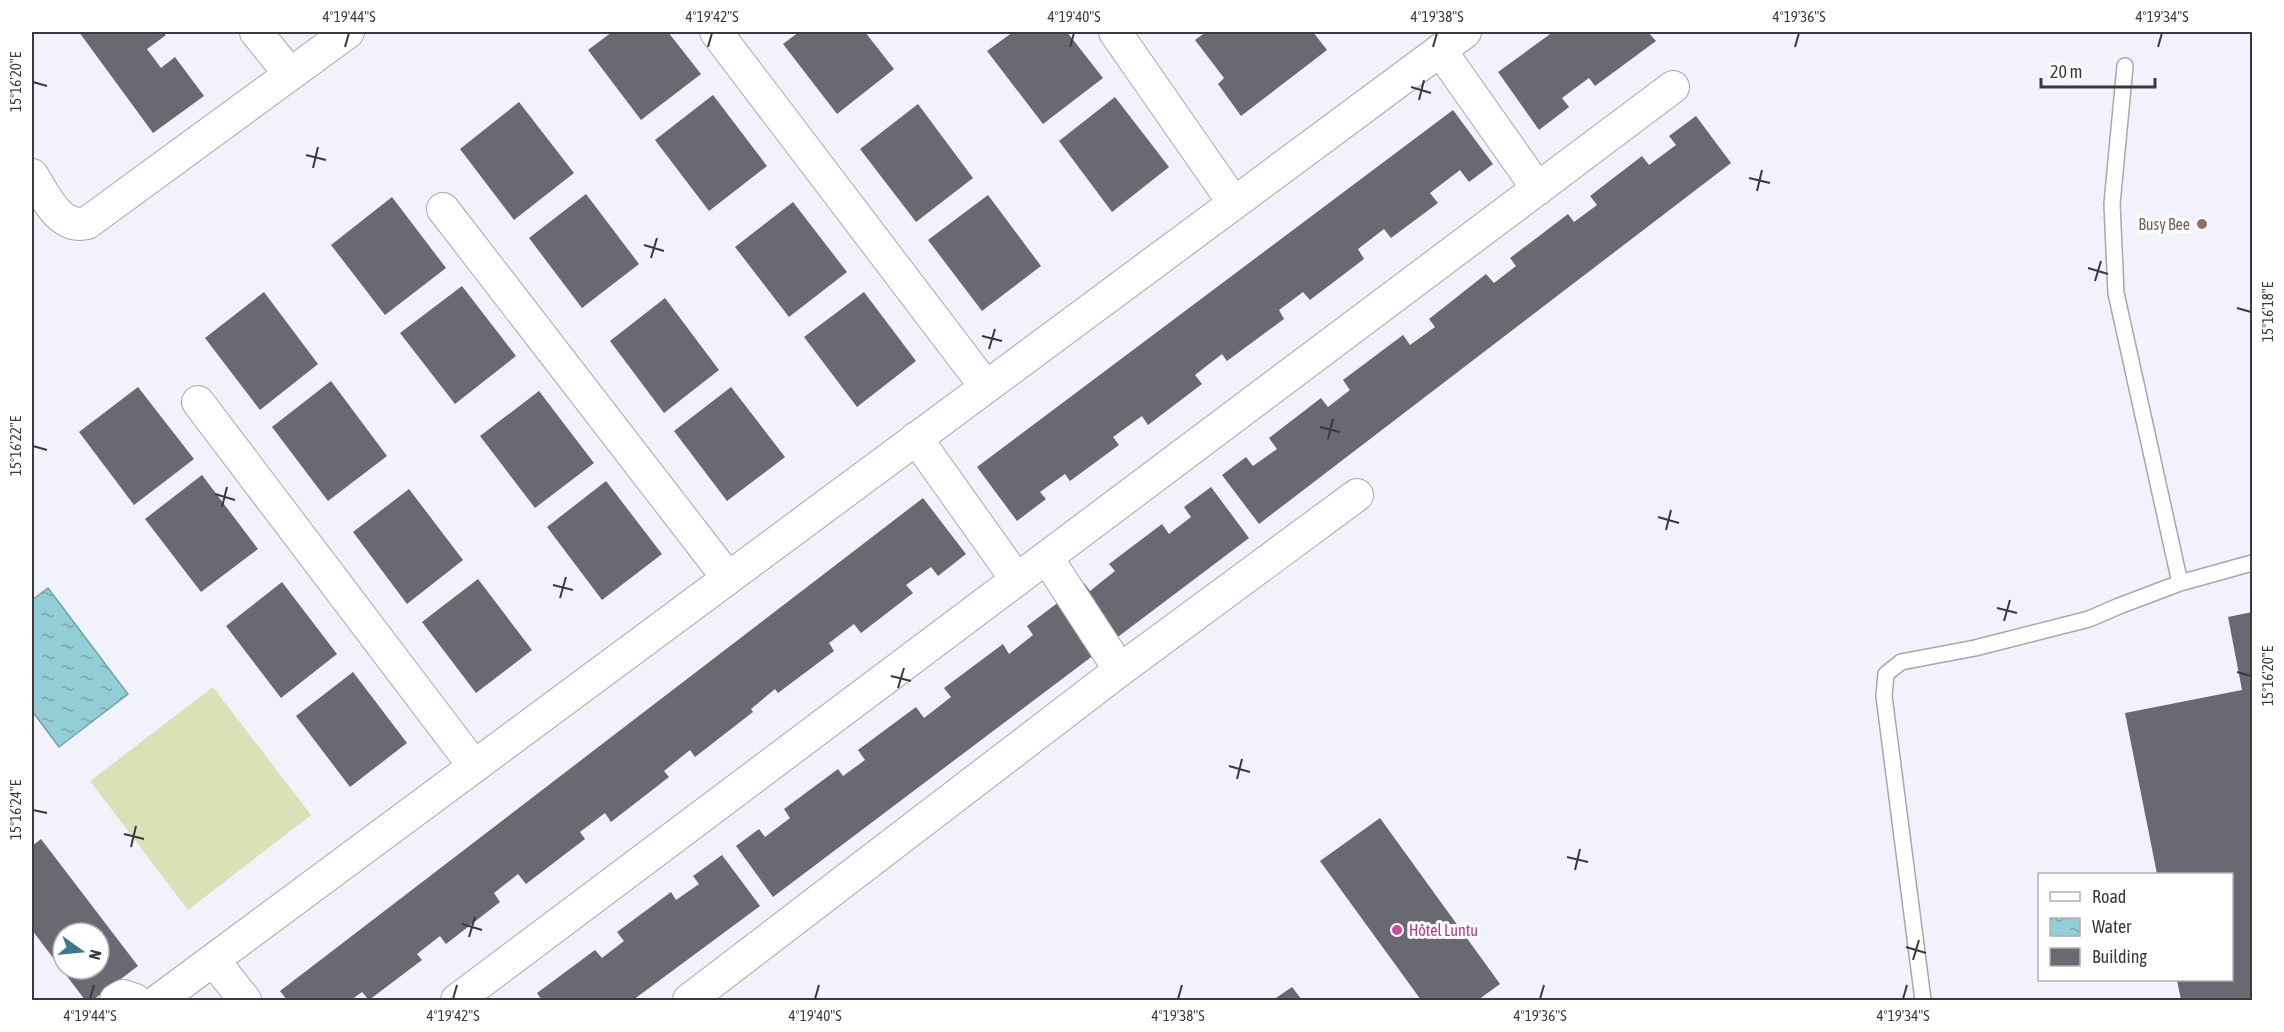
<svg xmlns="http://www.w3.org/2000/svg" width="2284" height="1032" viewBox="0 0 2284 1032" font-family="'Asap Condensed',sans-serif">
	<defs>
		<pattern id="water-ripples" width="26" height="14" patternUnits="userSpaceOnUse" patternTransform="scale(1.5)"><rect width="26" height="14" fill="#93cdd5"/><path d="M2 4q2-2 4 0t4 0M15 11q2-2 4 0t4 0" fill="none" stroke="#79a7ae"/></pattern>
	</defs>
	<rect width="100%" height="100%" fill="#f1f2fc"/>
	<path fill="#dbe1b7" d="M213,687L311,815L188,910L90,781Z"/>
	<path fill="url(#water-ripples)" stroke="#78a1a8" stroke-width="1.5" d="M48,588L128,694L59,747L32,711V600Z"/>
	<path fill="#686971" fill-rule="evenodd" d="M79,32H163L166,35L147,49L161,68L175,57L204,96L153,133Z
		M612,32H668L701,74L641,120L588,50Z
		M799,32H865L894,69L837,114L783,44Z
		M1013,32H1067L1103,78L1043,124L987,51Z
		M1206,32H1313L1327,50L1241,116L1218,84L1224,78L1195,40Z
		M1553,32H1648L1656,41L1595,86L1589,78L1562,98L1569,107L1539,130L1498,72Z
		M713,95L767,166L709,211L655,140Z
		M1115,97L1169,167L1112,212L1059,141Z
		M519,102L574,173L514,220L460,149Z
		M918,104L973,178L916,222L860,149Z
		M1453,110L1493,164L1469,182L1460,170L1430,193L1438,203L1391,238L1384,229L1358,249L1364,259L1310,300L1303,292L1279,310L1284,319L1227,361L1222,354L1195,375L1202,384L1148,425L1142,416L1113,437L1119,445L1070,481L1065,474L1040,492L1046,499L1017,521L977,467Z
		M1696,116L1731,163L1259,524L1222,475L1246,457L1253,466L1277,449L1269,438L1321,398L1328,407L1350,390L1343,380L1403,335L1410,345L1435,327L1429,319L1486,274L1494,283L1516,266L1510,258L1568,214L1574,222L1597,205L1590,196L1642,156L1649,165L1676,145L1669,136Z
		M586,194L639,264L582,308L529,238Z
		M988,195L1041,266L982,311L928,240Z
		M392,197L446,268L385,315L331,245Z
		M793,202L847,272L789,317L735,247Z
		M462,286L516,356L455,404L400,333Z
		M264,292L318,364L260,410L205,338Z
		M864,292L916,361L857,407L804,337Z
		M665,298L719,370L664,413L610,341Z
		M331,381L387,456L328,501L272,427Z
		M138,387L194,459L134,505L79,432Z
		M731,387L785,457L727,501L674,431Z
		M539,391L594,463L535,508L480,436Z
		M202,475L258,549L201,592L145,519Z
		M606,481L662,554L602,600L547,527Z
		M1211,487L1249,538L773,897L736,846L759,829L765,837L790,818L784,809L838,769L843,776L865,760L858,750L916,707L924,718L951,697L944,688L1003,644L1009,654L1033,635L1027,626L1084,583L1090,591L1115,571L1109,564L1162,524L1169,534L1191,517L1184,507Z
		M409,489L463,560L407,604L353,532Z
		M923,498L966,554L938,576L931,567L906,585L913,593L861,633L854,624L829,643L834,651L778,693L775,689L751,709L753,712L695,757L690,750L664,771L669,777L611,822L605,813L580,832L585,839L526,884L518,874L494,893L500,902L446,944L440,936L417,954L422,960L369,1000L362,992L351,1000H287L280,991Z
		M478,579L532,650L476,693L422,622Z
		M282,582L337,654L281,698L226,626Z
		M2252,612V1000H2181L2177,980H2232V874H2157L2125,713L2242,690L2228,617Z
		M353,672L407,743L350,787L296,716Z
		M1380,818L1500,984L1478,1000H1421L1320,861Z
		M41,839L138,966L93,1000H85L32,930V846ZM63,933H99V969H63Z
		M722,855L760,906L633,1000H542L537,993L595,950L602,958L624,941L617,932L671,892L676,900L699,884L693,876Z
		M1292,987L1302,1000H1273Z"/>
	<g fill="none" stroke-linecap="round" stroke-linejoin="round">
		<g stroke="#a6a7b0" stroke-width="18">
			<path id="lane" d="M2125,66L2112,204L2116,293L2180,583
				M1923,1000L1884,696L1886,674L1901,662L1975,648L2089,619L2119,606L2180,583L2252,563"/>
		</g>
		<g stroke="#a6a7b0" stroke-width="34">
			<path id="street" d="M256,32L290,74
				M716,32L986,387
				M1115,32L1234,203
				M1440,50L1538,189
				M32,175C45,195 59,230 87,223L348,32
				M443,209L728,578
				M198,402L474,766
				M916,438L1017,580
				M1047,558L1120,670
				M213,960L245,1000
				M116,1000L123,996L135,1000
				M159,1000L1465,32
				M457,1000L1673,87
				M689,1000L1120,670L1357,495"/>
		</g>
		<use href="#lane" stroke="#fff" stroke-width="15"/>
		<use href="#street" stroke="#fff" stroke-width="32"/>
	</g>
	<path fill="none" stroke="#3a3a3e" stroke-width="2" d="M345,47L349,33M708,47L712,33M1070,47L1074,33M1433,47L1437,33M1795,47L1799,33M2158,47L2162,33M33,82L47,86M1411,87L1431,93M1419,100L1424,80M306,155L326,160M313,168L318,147M1749,178L1770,183M1757,191L1762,170M644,245L664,251M651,258L657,238M2088,268L2108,274M2095,281L2101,261M2237,308L2251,312M982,336L1002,341M989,349L995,329M1320,427L1340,432M1328,439L1333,419M33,446L47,450M215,494L235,500M222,507L227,487M1658,517L1679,523M1666,530L1671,510M553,585L573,590M560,598L566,577M1997,608L2017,613M2004,621L2010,600M2237,672L2251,676M891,676L911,681M898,688L904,668M1229,766L1250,772M1237,779L1242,759M33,810L47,813M124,834L144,839M131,847L136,826M1567,857L1588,862M1575,870L1580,849M462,924L482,930M469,937L475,917M1906,947L1926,953M1913,960L1919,940M90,999L94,985M453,999L457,985M815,999L819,985M1178,999L1182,985M1540,999L1544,985M1903,999L1907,985"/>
	<circle fill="#8d6e63" stroke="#fff" stroke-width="2" cx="2202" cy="224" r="6"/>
	<circle fill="#d1479c" stroke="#fff" stroke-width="2" cx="1397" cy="930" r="6"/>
	<g text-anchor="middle" stroke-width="6" stroke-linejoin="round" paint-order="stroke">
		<g font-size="16" fill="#785e54" stroke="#fff" text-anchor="end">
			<text x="2190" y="230">Busy Bee</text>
		</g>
		<g font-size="16" fill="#b23c85" stroke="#fff" text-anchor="start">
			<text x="1409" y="936">Hôtel Luntu</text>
		</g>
	</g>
	<rect width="2284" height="1032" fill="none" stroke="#ffffff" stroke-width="66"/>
	<rect x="2038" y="873" width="195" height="108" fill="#ffffff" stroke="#b0b0b2" stroke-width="1.5"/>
	<rect x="2050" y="892" width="30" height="9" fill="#ffffff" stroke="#b0b0b2" stroke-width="1.5"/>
	<text x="2092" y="903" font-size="18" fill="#3a3a3e">Road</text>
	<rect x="2050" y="918" width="30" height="18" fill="url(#water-ripples)" stroke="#b0b0b2" stroke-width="1.5"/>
	<text x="2092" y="933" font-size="18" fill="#3a3a3e">Water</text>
	<rect x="2050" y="948" width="30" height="18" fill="#686971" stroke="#b0b0b2" stroke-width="1.5"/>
	<text x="2092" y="963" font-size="18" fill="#3a3a3e">Building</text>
	<g transform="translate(81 951) rotate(105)"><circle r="28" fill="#ffffff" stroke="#b0b0b2" stroke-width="1.5"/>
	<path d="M0-4.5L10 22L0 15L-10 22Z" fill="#3c788f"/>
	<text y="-9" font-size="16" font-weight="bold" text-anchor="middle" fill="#3a3a3e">N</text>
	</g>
	<path d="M2041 78v9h114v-9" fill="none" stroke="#3a3a3e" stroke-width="3"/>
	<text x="2050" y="78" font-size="18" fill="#3a3a3e" stroke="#ffffff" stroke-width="4.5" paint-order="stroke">20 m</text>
	<rect x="33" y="33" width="2218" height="966" fill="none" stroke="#3a3a3e" stroke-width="2"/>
	<g font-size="15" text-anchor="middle" fill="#3a3a3e">
		<text x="349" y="22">4°19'44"S</text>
		<text x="712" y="22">4°19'42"S</text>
		<text x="1074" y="22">4°19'40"S</text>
		<text x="1437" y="22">4°19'38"S</text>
		<text x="1799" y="22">4°19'36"S</text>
		<text x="2162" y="22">4°19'34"S</text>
		<text transform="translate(16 82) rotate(-90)" y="5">15°16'20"E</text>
		<text transform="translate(2268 312) rotate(-90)" y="5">15°16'18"E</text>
		<text transform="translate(16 446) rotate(-90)" y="5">15°16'22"E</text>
		<text transform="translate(2268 676) rotate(-90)" y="5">15°16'20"E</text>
		<text transform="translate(16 810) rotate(-90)" y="5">15°16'24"E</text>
		<text x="90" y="1021">4°19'44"S</text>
		<text x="453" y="1021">4°19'42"S</text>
		<text x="815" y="1021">4°19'40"S</text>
		<text x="1178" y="1021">4°19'38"S</text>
		<text x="1540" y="1021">4°19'36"S</text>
		<text x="1903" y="1021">4°19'34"S</text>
	</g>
</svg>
